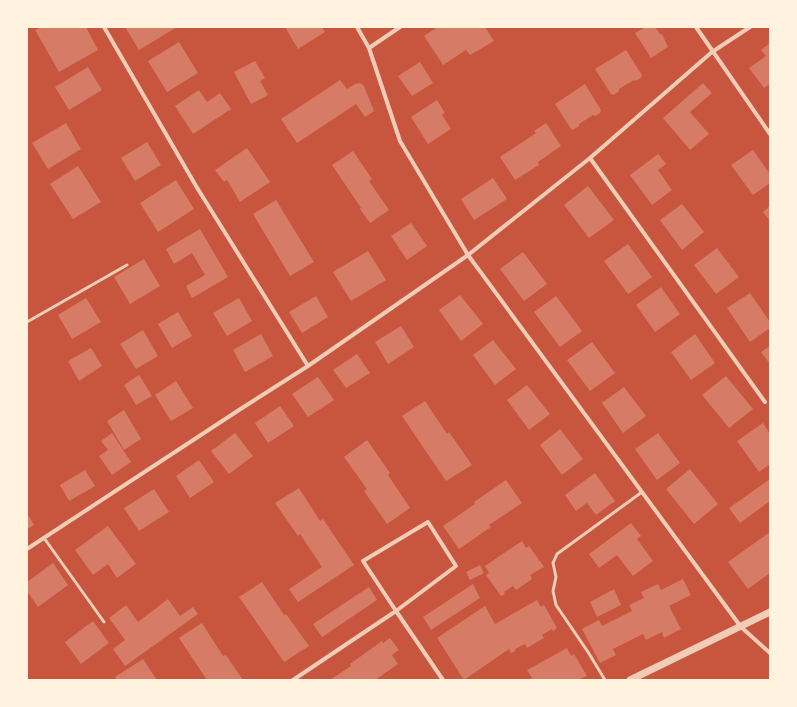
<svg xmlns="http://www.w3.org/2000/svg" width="797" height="707" viewBox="0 0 797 707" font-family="'PT Serif',serif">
	<rect width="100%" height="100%" fill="#c8553d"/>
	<path fill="#d67c66" d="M41,27H86L98,50L59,72L35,30Z
		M125,27H177L139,50Z
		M285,27H322L325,32L298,49Z
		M438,27H485L494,41L470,55L466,50L443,65L424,36Z
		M646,27H655L660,34H662L668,47L651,58L635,33Z
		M179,42L198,73L167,92L148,61Z
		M770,43V84L764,88L749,68L766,56L761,50Z
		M626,50L642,75L641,78L635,81L634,80L619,89V91L614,95L611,94L595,69Z
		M255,61L265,78L260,81L268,95L251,104L234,72Z
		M420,62L433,83L412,96L398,76Z
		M88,67L102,90L69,110L55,87Z
		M340,80L347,89L355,84L360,83L364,86L374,111L365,117L356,104L297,143L281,119Z
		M703,83L712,93L690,112L709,134L690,150L663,118Z
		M585,84L601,110L600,113L595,116L593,115L579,124V126L573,130L571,129L555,104Z
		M199,90L207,102L220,93L231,109L193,134L175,106Z
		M437,100L445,113L442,115L451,129L428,144L411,117Z
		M66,123L81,149L48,169L32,143Z
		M546,123L561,146L538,162L539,165L515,180L500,157L536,133L534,131Z
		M147,142L161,165L135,181L121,158Z
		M247,148L270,182L240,202L227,180L224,182L215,170Z
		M753,150L770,174V183L753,195L731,165Z
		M353,151L372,179L369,181L389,210L370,223L360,209L361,208L332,165Z
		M658,154L666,164L658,170L672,190L652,205L630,175Z
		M78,166L101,202L73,219L50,184Z
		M493,178L507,199L474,220L461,199Z
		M176,180L194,209L158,232L140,203Z
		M588,186L614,220L589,238L564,205Z
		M276,200L314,262L290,276L253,214Z
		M682,204L704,232L682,250L660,220Z
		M770,206V221L763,212Z
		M411,223L427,246L407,260L391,236Z
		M200,229L228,277L192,298L186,286L205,275L192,253L174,264L166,249Z
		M628,244L652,277L628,294L604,261Z
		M717,248L739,277L716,294L694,265Z
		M368,251L386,280L351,301L333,272Z
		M523,252L547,284L524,301L500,269Z
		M144,259L160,286L130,304L114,277Z
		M661,287L680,314L655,332L636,305Z
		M750,293L770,322V328L750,342L727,308Z
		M460,295L483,324L461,341L439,310Z
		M316,296L328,317L302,333L289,312Z
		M556,296L582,331L560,347L534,312Z
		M86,298L101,322L72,339L58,315Z
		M239,298L252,321L227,336L213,313Z
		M178,312L192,336L172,348L158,324Z
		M401,326L414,347L388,364L375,342Z
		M143,330L158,356L136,369L120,344Z
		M261,334L273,356L245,372L233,350Z
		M695,334L715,363L691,380L671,352Z
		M493,340L516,369L495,385L473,355Z
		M592,342L615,373L590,391L567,360Z
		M770,346V364L761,352Z
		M91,348L102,366L79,381L68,361Z
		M357,354L370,373L346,388L333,370Z
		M139,375L152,396L136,405L124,385Z
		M726,376L753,409L729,428L702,395Z
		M318,377L334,400L308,417L292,394Z
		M176,381L193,408L171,421L155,395Z
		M527,385L550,414L529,430L507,400Z
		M624,387L646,416L623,433L602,403Z
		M425,401L447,434L449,432L472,465L446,481L402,416Z
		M280,406L294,426L268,443L255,423Z
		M124,410L141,439L124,450L107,421Z
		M763,423L770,434V464L759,472L737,441Z
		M560,429L583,459L562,475L540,445Z
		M112,433L131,462L112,475L99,456L108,450L101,441Z
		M235,433L253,456L229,474L211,451Z
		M658,433L680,463L657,480L635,449Z
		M367,440L390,473L388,475L410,508L387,524L364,491L367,489L344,457Z
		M199,460L214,482L190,498L176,476Z
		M690,469L718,504L694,524L666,489Z
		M85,470L95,486L69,501L60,485Z
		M595,473L615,501L596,515L587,503L576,511L565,495Z
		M770,479V501L740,523L729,508Z
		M506,480L522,503L489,525L491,527L459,549L443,526L475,504L474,502Z
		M299,488L320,521L323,519L354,565L298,602L289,589L322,567L300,534L298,536L275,503Z
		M154,489L169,512L139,531L124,508Z
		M27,513L34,525L27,529Z
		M631,523L641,536L637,539L653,561L633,576L617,555L599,568L589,554Z
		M108,526L136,564L117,578L108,564L93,575L75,550Z
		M770,532V573L748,589L728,562Z
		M522,541L526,548L529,546L544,567L530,575L532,579L516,590L513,586L504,592L505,594L501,596L486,575L489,573L485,566Z
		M53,563L68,585L38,607L27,591V582Z
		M480,565L484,573L470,580L466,572Z
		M683,579L691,595L669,606L681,629L664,638L662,632L646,640L643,634L613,649L616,655L600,663L582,629L599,620L602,626L632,611L629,605L644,598L641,592L658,584L661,590Z
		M262,582L284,615L286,614L309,646L284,662L239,597Z
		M473,584L480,598L431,630L423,617Z
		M369,587L377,600L322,637L313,624Z
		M614,589L621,605L597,617L590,602Z
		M168,599L180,616L193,607L198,614L125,666L113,649L125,640L109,618L126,605L138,622Z
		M537,600L541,607L544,605L557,628L553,631L552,629L542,635L544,638L527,648L525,644L515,649L516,651L511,653L509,649L464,680L437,638L485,606L495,624Z
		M93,621L109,643L81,664L65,642Z
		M202,623L223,656L226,655L243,680H207L179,638Z
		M390,638L399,650L392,655L398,664L375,680H330L351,666L350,664L382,641L383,643Z
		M567,648L571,656L574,654L587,676L577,680H528L532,678L527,670Z
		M143,659L157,680H117L115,677Z"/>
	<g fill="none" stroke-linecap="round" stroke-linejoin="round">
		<path stroke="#f1ccb7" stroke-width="3" d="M27,322L127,265
			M44,538L104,622
			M605,680L588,652L556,605L553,591L556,577L553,563L557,554L642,492"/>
		<path stroke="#f1ccb7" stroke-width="4" d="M104,27L196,186L308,366
			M357,27L369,48L400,141L468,255L741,627L770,653
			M696,27L770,134
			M369,48L400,27
			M590,158L765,402
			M428,522L456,566L396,611L363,561Z
			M27,549L239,410L308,366L468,255L590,158L712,52L750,27
			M293,680L396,611L443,680"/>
		<path stroke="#f1ccb7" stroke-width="7" d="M630,680L770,612"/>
	</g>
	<rect width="797" height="707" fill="none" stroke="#fff3e0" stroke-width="56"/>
</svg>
